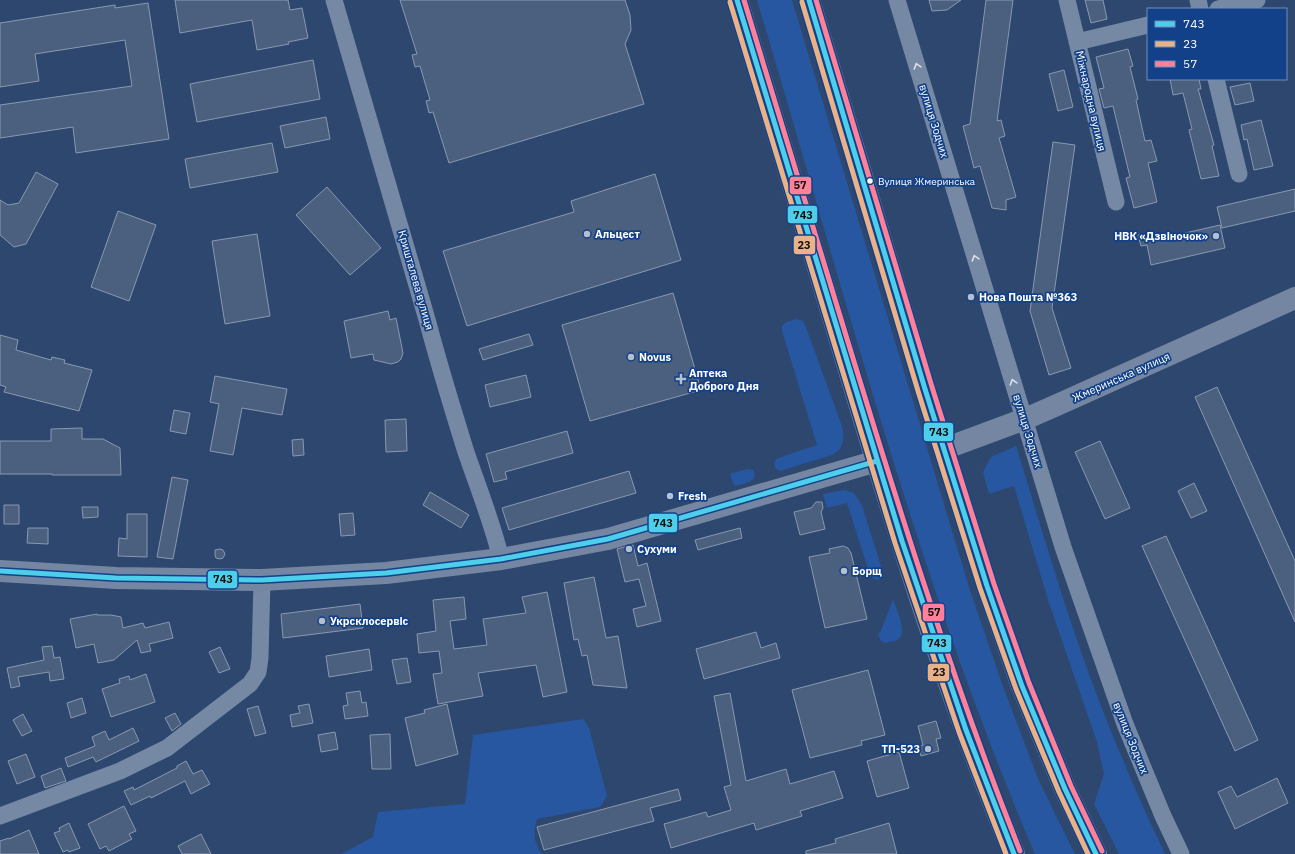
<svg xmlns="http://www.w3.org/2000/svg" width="1295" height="854" viewBox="0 0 1295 854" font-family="'IBM Plex Sans',sans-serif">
	<rect width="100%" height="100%" fill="#2e476e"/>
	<path fill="#2657a0" d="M757,0H792L969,587L1002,684L1039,781L1075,854H1035C917,579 843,286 757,0Z
		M797,319L803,321L807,330L842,426C845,439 844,449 832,455L780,471L775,468C774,464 774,461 778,458L817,445L782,331V326L786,322Z
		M1016,446C1034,504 1051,562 1070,619C1096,699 1129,778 1165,854H1119L1094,804L1104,774L1097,742L1049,603L1014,486L989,494L983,472L991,457Z
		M747,469L753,470C760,482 742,484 734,486L730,474Z
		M844,490L854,493L862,505L884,576L878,580L874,579L870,575L847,503L827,508L823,494Z
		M893,599C896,608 909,635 897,640C893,642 888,642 884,643L880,640L878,633H880Z
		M583,719L589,728L607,796L600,807L537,819C533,835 533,839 542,854H341L373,837L378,812L465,804L473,735Z"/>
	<path fill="#4b5f7e" stroke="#8999b1" d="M175,0H288L290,10L302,8L308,38L288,42L289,44L257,50L252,20L180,33Z
		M400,0H625L630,15L631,30L625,44L644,104L449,163L433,112L429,113L426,101L430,100L420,66L415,67L412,55L417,54Z
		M929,0H961L947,10L932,11Z
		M986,0H1013L997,121L1001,120L1005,136L999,138L1016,197L1006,200V210L992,208L980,166L974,168L963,126L970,124Z
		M1085,0H1103L1107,19L1091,23Z
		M148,3L169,139L76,153L73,127L0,138V105L132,86L125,40L35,54L39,81L0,87V23L115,5V8Z
		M1128,49L1133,66L1130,67L1138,99L1136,100L1145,141L1151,140L1157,161L1148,163L1157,202L1134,208L1126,178L1130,177L1113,106L1104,108L1099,89L1104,88L1096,57Z
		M313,60L320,99L197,122L190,84Z
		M1064,70L1073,107L1058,111L1049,74Z
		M1170,79H1199L1201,89H1198L1214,145L1212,146L1219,176L1201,179L1189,130L1192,129L1183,93L1173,95Z
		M1250,83L1254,101L1235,105L1230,87Z
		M326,117L330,139L285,148L280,126Z
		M1261,120L1273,166L1254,170L1247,139L1244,140L1241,125Z
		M1053,142L1075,145L1052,308L1071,368L1049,375L1030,311Z
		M272,143L278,172L190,188L185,159Z
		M36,172L58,184L26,244L14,247L0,235V200L8,205L19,203Z
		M655,174L681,260L467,326L443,251L574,212L571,201Z
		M327,187L381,248L350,275L296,215Z
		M1295,189V211L1222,228L1217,207Z
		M118,211L156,225L129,301L91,287Z
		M1220,225L1225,248L1151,265L1147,245L1141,246L1138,235L1153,232L1155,240Z
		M257,234L270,316L225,324L212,241Z
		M673,293L701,390L590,421L562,325Z
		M388,311L390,320L396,318L403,353L401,359L398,362L391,364L374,360L373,354L351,358L344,321Z
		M529,334L533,345L483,360L479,349Z
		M0,335L18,340L16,350L51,360L52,357L65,360L64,363L92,370L79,411L4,392L6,387L0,385Z
		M526,375L531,397L490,407L485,385Z
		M215,376L287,389L282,415L242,408L233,455L210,451L219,404L210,402Z
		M1217,387L1295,561V622L1195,397Z
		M174,410L190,413L186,434L170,431Z
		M406,419L407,451L386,452L385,420Z
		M82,428V439H103L120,448L121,475H52V474H0V441H51V429Z
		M567,431L573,453L505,472L507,479L494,482L486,454Z
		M303,439L304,455L293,456L292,440Z
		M1100,441L1130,508L1105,519L1075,452Z
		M629,471L636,493L509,530L502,508Z
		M172,477L188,480L173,559L157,557Z
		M1194,483L1207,511L1191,518L1178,491Z
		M430,492L469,515L461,528L423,505Z
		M816,502H822L823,508L821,512L825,529L800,535L794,512L811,508Z
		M4,505H19V524H4Z
		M82,507H98V517L83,518Z
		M353,513L355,535L341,536L339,514Z
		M127,514H147V557L118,556L119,538L127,539Z
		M28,528H48V544L27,543Z
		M740,528L742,538L698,550L695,540Z
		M1166,536L1258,740L1235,751L1142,546Z
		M633,545L638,566L647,563L661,621L637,627L633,609L646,606L639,579L625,582L617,549Z
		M843,546L848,548L851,553L867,619L825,628L809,557L830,553L829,549Z
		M220,549L223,550L225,554L223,558L220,559L216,558L215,555V550Z
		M594,577L606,638L618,636L627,688L593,685L587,655L582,656L578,639L574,640L564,583Z
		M547,592L567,692L543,697L536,665L478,673L483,696L438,704L433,674L442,673L439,651L419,653L417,634L436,631L433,600L464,597L466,619L450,621L454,649L487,645L483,619L526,613L522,597Z
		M360,604L363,628L283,638L281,614Z
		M97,614V615H111L121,617L123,628L143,623L145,628L169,622L173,638L149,644L151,651L141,653L137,640L114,660L98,663L94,644L76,648L70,619Z
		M756,632L761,648L776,643L780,658L704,679L696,649Z
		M52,646L54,658L60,657L64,679L50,681L49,672L18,677L20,686L11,688L7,668L44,660L42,647Z
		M220,647L230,669L219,673L209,652Z
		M369,649L372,670L329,677L326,656Z
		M407,658L411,682L397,684L392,660Z
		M868,670L885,735L861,741L862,745L810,758L792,690Z
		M146,674L155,702L111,717L102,689L120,683L119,679L129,676L130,680Z
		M360,691L362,703L366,702L368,716L345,719L343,706L348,705L346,693Z
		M730,693L746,781L786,769L790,784L834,771L843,798L800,811L802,816L756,830L754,823L671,848L664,824L706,812L708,817L731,810L724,787L731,785L714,696Z
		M82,698L86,713L71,718L67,703Z
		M309,704L313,723L292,727L290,715L300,713L298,706Z
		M447,704L458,754L416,766L405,718L425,713L424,710Z
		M258,706L266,733L255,736L247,709Z
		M175,713L181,724L172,731L165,718Z
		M23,714L32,731L22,736L13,720Z
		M936,721L941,738L936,739L939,751L921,756L918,747L923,745L918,726Z
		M133,728L139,741L96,762L93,757L68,767L65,758L95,746L92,737L105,731L109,740Z
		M335,732L338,749L321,752L318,735Z
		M390,734L391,769H372L370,735Z
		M899,752L909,788L877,797L867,761Z
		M26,754L35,777L17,784L8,761Z
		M186,761L193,774L202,770L210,784L191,794L185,781L151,798L150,796L131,805L124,791L133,787L134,790L177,768V766Z
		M61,768L66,781L45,788L41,776Z
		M1277,778L1288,803L1235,829L1218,792L1231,786L1237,797Z
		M678,789L681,800L650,808L654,821L544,850L537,827Z
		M124,806L136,831L129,834L132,839L109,851L106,846L100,849L88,824Z
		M69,823L80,848L69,852L68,850L63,852L54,833L60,831L59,828Z
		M889,823L897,854H806V851L836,843L835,839Z
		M29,830L39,854H0V841L9,838V839Z
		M201,834L211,854H182L178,846Z"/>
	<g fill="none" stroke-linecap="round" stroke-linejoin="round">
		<path stroke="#7588a4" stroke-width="17" d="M334,0L428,323C439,365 452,407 465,449C477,485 492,521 501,559
			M897,0L1063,547L1125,724L1163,816L1181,854
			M1067,0L1116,202
			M1198,0L1200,9
			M1218,9L1257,0
			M1077,42L1148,25
			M1216,79L1239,174
			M0,816L120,771L167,748L250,684L258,672L260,658L262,580"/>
		<path stroke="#7486a1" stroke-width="22" d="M944,449L1025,419L1057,405L1295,298
			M0,571L116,578L262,580L386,573L501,559L608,539L877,461"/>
		<path stroke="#6c7e9b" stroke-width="22" d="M737,0C772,117 808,233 843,350C894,520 946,690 1014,854
			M809,0L864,183L925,389L987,586L1022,686L1065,789L1096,854"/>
		<g stroke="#134189" stroke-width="8">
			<path id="bus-1" d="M737,0L902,541L966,730L1014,854
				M809,0L925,389L987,586L1022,686L1065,789L1096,854
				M0,571L116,578L262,580L386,573L501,559L608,539L877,461"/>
		</g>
		<g stroke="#134189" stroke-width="8">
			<path id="bus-2" d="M730,2L895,543L959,732L1006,854
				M802,2L918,391L980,588L1016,689L1059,792L1088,854"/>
		</g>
		<g stroke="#134189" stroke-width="8">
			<path id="bus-3" d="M744,0C775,102 806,204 837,306C893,490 949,672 1020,851
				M816,0L932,387L994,584L1029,683L1071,786L1102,851"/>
		</g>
		<use href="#bus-1" stroke="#4dcfeb" stroke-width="5"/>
		<use href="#bus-2" stroke="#ebb288" stroke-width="5"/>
		<use href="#bus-3" stroke="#ff8098" stroke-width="5"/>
	</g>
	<defs><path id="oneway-chevron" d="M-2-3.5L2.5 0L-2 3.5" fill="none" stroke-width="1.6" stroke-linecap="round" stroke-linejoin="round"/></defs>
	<g stroke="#dce1e8">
		<use href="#oneway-chevron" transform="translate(917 66) rotate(-107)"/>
		<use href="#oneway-chevron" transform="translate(975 258) rotate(-107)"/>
		<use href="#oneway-chevron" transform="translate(1013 382) rotate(-107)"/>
	</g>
	<circle fill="#fff" stroke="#134189" stroke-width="1.5" cx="870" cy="181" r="3.5"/>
	<g fill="#b6bfcc" stroke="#134189" stroke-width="1.5">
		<circle cx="587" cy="234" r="4"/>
		<circle cx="1216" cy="236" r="4"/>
		<circle cx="971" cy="297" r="4"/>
		<circle cx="631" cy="357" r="4"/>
		<path d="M679 373h4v4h4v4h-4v4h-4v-4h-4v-4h4z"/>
		<circle cx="670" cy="496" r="4"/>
		<circle cx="629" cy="549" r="4"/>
		<circle cx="844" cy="571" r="4"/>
		<circle cx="322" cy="621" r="4"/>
		<circle cx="928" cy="749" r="4"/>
	</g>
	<g text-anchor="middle" stroke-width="3.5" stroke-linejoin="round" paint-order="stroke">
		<g font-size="10" fill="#fff" stroke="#134189" text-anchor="start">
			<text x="878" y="185">Вулиця Жмеринська</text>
		</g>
		<g font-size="11" fill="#fff" stroke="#134189">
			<text transform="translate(1091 101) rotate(77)" y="4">Міжнародна вулиця</text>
			<text transform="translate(934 121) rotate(73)" y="4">вулиця Зодчих</text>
			<text transform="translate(416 280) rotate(74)" y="4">Кришталева вулиця</text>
			<text transform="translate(1121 377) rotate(-24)" y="4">Жмеринська вулиця</text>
			<text transform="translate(1028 431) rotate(73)" y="4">вулиця Зодчих</text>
			<text transform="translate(1131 738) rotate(68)" y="4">вулиця Зодчих</text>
		</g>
		<g font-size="11" font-weight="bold" fill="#fff" stroke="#134189" text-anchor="start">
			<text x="595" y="238">Альцест</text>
			<text x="1208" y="240" text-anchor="end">НВК «Дзвіночок»</text>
			<text x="979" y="301">Нова Пошта №363</text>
			<text x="639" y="361">Novus</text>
			<text x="689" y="377">Аптека<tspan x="689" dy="13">Доброго Дня</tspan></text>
			<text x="678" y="500">Fresh</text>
			<text x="637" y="553">Сухуми</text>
			<text x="852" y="575">Борщ</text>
			<text x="330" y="625">Укрсклосервіс</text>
			<text x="920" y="753" text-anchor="end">ТП-523</text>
		</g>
	</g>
	<g stroke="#134189" stroke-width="1.5">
		<rect x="789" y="176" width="23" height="19" rx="4" fill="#ff8098"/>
		<rect x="787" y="205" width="31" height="19" rx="4" fill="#4dcfeb"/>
		<rect x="793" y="235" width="23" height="20" rx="4" fill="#ebb288"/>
		<rect x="923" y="422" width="31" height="20" rx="4" fill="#4dcfeb"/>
		<rect x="648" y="513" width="30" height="20" rx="4" fill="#4dcfeb"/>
		<rect x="207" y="570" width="31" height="19" rx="4" fill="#4dcfeb"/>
		<rect x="922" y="603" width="23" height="19" rx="4" fill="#ff8098"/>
		<rect x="921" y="634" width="31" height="19" rx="4" fill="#4dcfeb"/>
		<rect x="927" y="663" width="23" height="19" rx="4" fill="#ebb288"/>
	</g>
	<g font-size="11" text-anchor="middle" font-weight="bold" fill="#111">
		<text x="800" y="189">57</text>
		<text x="803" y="219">743</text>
		<text x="804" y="249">23</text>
		<text x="939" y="436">743</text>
		<text x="663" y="527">743</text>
		<text x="223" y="583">743</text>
		<text x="934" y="616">57</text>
		<text x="937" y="647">743</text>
		<text x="939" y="676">23</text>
	</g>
	<rect x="1147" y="8" width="140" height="72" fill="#134189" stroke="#718db8"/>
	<rect x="1155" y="21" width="20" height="6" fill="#4dcfeb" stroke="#718db8"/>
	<text x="1183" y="28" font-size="12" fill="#ffffff">743</text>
	<rect x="1155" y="41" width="20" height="6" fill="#ebb288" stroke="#718db8"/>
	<text x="1183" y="48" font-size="12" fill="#ffffff">23</text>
	<rect x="1155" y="61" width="20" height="6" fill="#ff8098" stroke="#718db8"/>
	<text x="1183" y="68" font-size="12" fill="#ffffff">57</text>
</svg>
